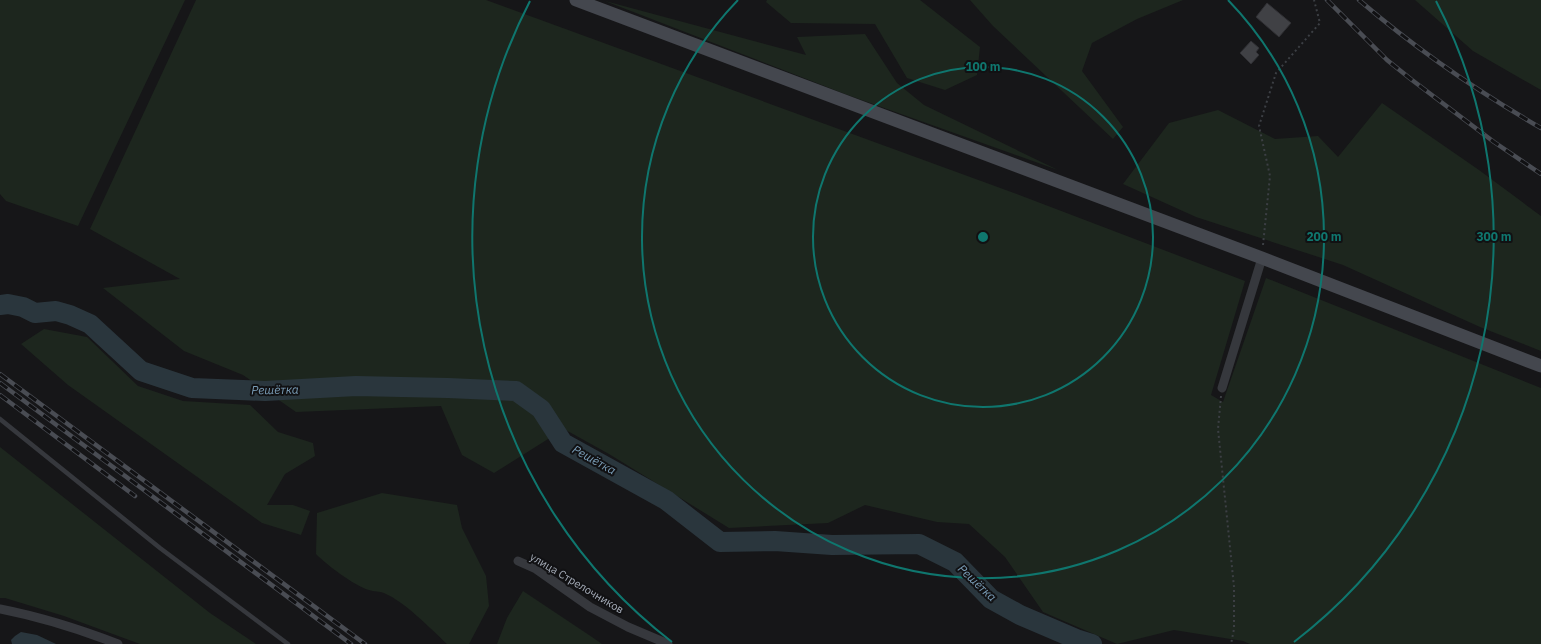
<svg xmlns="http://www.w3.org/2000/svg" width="1541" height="644" viewBox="0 0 1541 644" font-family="'IBM Plex Sans',sans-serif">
	<rect width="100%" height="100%" fill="#161618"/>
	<path fill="#1d261e" d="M0,0H185L78,226L6,201L0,194Z
		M196,0H486L1014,193L1245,281L1211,395L1223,402L1266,278L1541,388V644H1250L1243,641L1174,630L1117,644L1043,612L1005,557L969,524L937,522L865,505L828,523L729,528L609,454L564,429L494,473L462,455L441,406L296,412L243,375L184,351L103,288L180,279L90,229Z
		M767,0H920L980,47L977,75L945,90L907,78L875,24L791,23L766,2Z
		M970,0H1183L1137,19L1092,43L1082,71L1123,127L1113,139L993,26Z
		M1415,0H1541V90L1473,51Z
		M605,1L806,55L797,37L865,34L897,83L924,105L1058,170L845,94Z
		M1382,103L1479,170L1541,216V351L1480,327L1343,265L1196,217L1123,184L1169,123L1218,110L1275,139L1318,136L1338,157Z
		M44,329L87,337L138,386L183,401L250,405L278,432L313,443L315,456L285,474L267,505H293L310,511L301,535L262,523L68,385L21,344Z
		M0,447L210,613L256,644H140L64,616L5,598H0Z
		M382,493L457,505L462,528L486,576L489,606L469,644H447C430,628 405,602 384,593C380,591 374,592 369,590C353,585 327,565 316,554L317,513Z
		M523,591L592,637L602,644H497L507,618Z"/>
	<path fill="#2a363d" d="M21,632L37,635L56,644H12L11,640L15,636Z"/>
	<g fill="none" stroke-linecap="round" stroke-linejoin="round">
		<path stroke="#2a363d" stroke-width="20" d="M0,305L8,304L23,307L35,313L56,311L70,315L90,324L141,371L192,388L265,391L356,386L448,388L516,391L541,409L563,443L666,500L720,542L775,541L832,545L919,544L955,562L991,599L1020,615L1076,639L1092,644"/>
	</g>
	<path fill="#404145" stroke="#303034" d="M1267,3L1291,23L1279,37L1256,17Z
		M1251,41L1259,48L1256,52L1259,55L1251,64L1240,53Z"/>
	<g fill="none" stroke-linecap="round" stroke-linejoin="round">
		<path stroke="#3c3f44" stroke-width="2" stroke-dasharray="2 3" stroke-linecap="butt" d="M1263,245L1270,176L1259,126L1276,73L1320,23L1314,0
			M1221,396L1218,429L1234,587V629L1231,644"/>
		<path stroke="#36383d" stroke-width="4.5" d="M0,419L160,548L288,644"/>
		<path stroke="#36383d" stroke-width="9" d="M1222,388L1262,258
			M518,561L536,569L590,607L628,627L668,644
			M0,609C41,617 79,629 118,644"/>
		<path stroke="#44474e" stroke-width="13" d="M576,0L1262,258L1541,366"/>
		<g stroke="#494c53" stroke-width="4.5">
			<path id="rail" d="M1327,0L1387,60L1412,80L1494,142L1541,174
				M1359,0C1415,48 1477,91 1541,128
				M0,374L365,644
				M0,383L351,644
				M0,395L135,496"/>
		</g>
		<use href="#rail" stroke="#111113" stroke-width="3" stroke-dasharray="9" stroke-linecap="butt"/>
	</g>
	<g fill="none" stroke="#0f766e" stroke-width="2">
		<circle cx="983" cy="237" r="170"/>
		<path d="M1228 0A341 341 0 1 1 738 0"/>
		<path d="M672 642A511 511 0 0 1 530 1M1436 1A511 511 0 0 1 1294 642"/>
	</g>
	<g text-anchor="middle" stroke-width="4" stroke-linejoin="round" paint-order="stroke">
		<g font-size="11" fill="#a6adb9" stroke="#111113">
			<text transform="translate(577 583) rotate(31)" y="4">улица Стрелочников</text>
		</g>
		<g font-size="12" font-style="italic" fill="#7a9db7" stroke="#111113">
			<text transform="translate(275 390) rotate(-1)" y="4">Решётка</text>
			<text transform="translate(594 460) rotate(29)" y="4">Решётка</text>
			<text transform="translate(977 583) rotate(43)" y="4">Решётка</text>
		</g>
	</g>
	<circle cx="983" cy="237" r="6" fill="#0f766e" stroke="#111113" stroke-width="2"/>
	<g font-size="12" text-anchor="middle" font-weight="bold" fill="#0f766e" stroke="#111113" stroke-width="4" stroke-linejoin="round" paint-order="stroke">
		<text x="983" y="71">100 m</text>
		<text x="1324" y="241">200 m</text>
		<text x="1494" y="241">300 m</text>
	</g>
</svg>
